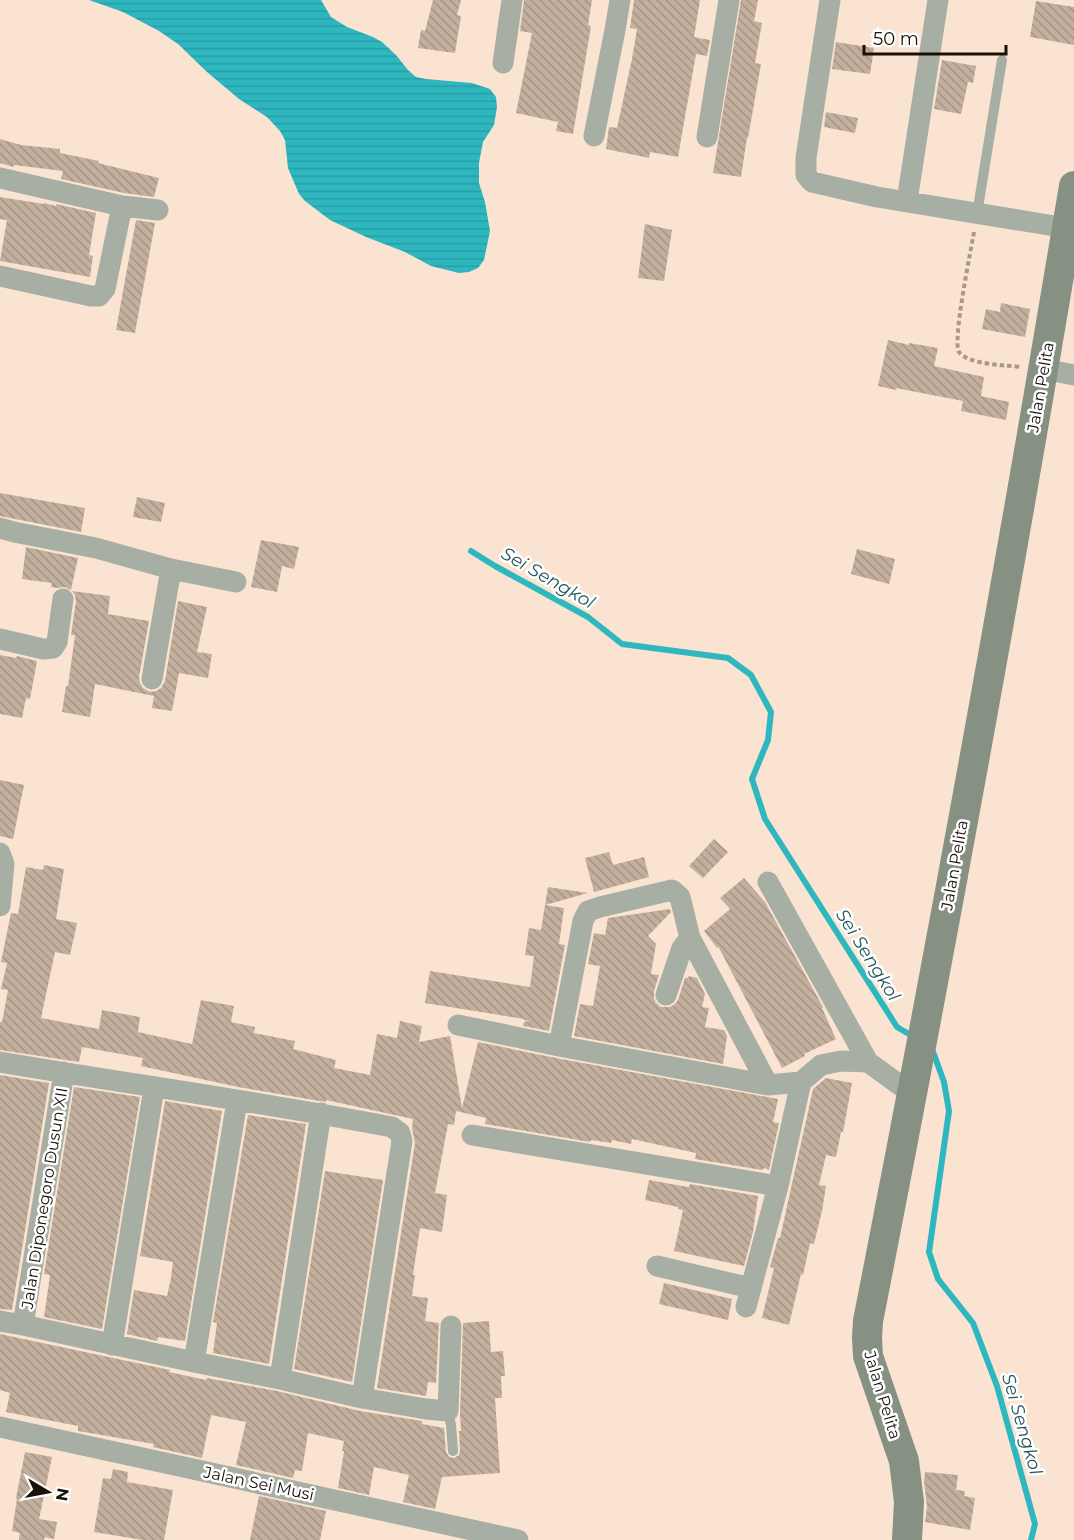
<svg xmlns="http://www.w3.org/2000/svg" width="1074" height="1540" viewBox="0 0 1074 1540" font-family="Montserrat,sans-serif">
	<defs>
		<pattern id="water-rules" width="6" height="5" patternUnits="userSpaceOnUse" patternTransform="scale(1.5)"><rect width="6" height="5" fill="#2fb7c0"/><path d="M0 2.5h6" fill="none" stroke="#299ca4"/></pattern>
		<pattern id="building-back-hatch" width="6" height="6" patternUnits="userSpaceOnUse" patternTransform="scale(1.5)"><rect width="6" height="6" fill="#c3af9d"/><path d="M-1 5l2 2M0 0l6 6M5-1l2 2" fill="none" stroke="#a79686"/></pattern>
	</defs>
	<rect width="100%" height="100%" fill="#fae4d1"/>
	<path fill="url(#water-rules)" d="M89,0H321L331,17L347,27L373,37L382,42L396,55L408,70L416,77L426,79L472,83L490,89L496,97L497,107L494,125L483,142L479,163V183L485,202L490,231L484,260L478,268L469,272L459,273L431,266L405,252L366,237L330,220L305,201L299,194L288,168L285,140L280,131L267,117L239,99L207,72L178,44L159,31L123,12Z"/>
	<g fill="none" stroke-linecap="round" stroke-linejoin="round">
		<path stroke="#2fb7c0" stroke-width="6" d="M471,551L495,566L588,617L622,644L728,658L751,675L771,712L768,740L752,779L765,819L897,1027L914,1037
			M932,1049L944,1082L949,1111L929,1252L938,1279L973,1323L997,1386L1035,1524L1031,1540"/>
	</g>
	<path fill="url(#building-back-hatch)" d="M433,0H461L457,15L461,16L455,53L418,48L421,30L425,31Z
		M524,0H592L588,25L591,26L573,134L556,131L558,122L516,113L532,33L520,31Z
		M634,0H700L694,37L710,40L707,56L696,54L678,157L650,152L649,158L606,149L609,127L617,128L632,59L637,29L630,28Z
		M741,0H758L754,21L762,23L755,63L761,64L748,138L747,137L741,177L713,173Z
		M1036,1L1074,7V45L1030,37Z
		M836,42L874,48L870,74L832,69Z
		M942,60L976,66L973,83L968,82L961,114L934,109Z
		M826,112L858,118L855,133L824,127Z
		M0,139L21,145L60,149V153L99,161L98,163L159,178L154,197L124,193L61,179L63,171L14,165L13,167L0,163Z
		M0,197L44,204V203L56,206V204L96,213L89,255L93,256L90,277L0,261L7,220L0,219Z
		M136,220L155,223L135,333L116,330Z
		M645,224L672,230L664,281L638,278Z
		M1001,303L1030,309L1025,337L982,329L986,309L1000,312Z
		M888,340L909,345V343L938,348L934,366L984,377L981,396L1009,402L1006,420L961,411L963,401L896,388V390L878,386Z
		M0,493L85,508L81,532L0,516Z
		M137,497L165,503L161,522L133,517Z
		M261,540L299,547L294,569L282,566L277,592L251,587Z
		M26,547L78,558L71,590L65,587L57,588L51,587L52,583L22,579Z
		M857,549L895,559L889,584L851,574Z
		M72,591L110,596L108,614L149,621L139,677L140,683L143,688L150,692L156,691L161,688L165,681L178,601L207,607L197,652L212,654L208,678L179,673L172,711L152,708L154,696L95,684L90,717L62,712L66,686H68L75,635H71L76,601L75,595Z
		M0,655L16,658L17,656L37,661L30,699L26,698L22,718L0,714Z
		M0,780L24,785L13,839L0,836Z
		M714,839L728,852L703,878L689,866Z
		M609,852L613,865L644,857L649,877L594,892L585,858Z
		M44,865L64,869L56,919L77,923L70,955L55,952L41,1018L99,1029L102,1010L140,1017L138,1032L192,1044L201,1000L234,1006L231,1022L255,1027L254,1033L295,1041L293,1049L336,1060L334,1068L370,1075L377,1034L397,1038L400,1021L422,1026L419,1042L450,1036L462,1108L478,1042L556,1058L778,1099L773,1122L779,1123L769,1170L764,1168L762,1170L695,1159L696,1153L632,1139L631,1144L612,1140L611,1143L591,1140L590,1142L485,1124L486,1118L456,1111L454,1125L448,1124L435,1193L447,1195L442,1232L420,1228L413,1275H415L412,1296L428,1298L425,1321L439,1323L436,1383L428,1382L426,1396L377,1388L415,1143L412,1128L413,1119L326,1100V1102L319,1101L238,1087L141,1066L143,1058L82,1047L79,1062L0,1050V1022H2L8,990L1,989L7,963L1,962L11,913L18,914L26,867L43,870Z
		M744,878L765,902L823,1007L822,1008L836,1039L804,1054L805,1056L782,1068L718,946V949L704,931L730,909L720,898Z
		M548,887L588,893L545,905Z
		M545,905L564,908L559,944L565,945L549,1031L523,1026L524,1022L530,1021L524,1020V1019L425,1003L430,971L530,987L534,956L525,955L529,928L541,930Z
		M670,909L671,912L648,936L656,944L651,974L659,975L654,991V998L656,1003L661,1007H669L674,1005L678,1000L685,978H688L689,976L697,978L705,994L702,1007L709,1008L705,1027L724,1030L727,1036L723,1064L574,1036L580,1004L593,1006L600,966L588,964L594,933L605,935L608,918Z
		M0,1075L49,1083L12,1310L0,1309Z
		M826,1078L852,1083L843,1132H841L836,1157L826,1155L819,1185L826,1186L822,1211L814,1244L810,1243L803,1275L801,1274L789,1325L762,1318L774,1268L770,1267L778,1238H780L813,1089Z
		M74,1087L140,1097L102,1329L44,1317L50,1275L44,1274Z
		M165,1101L222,1111L185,1341L158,1337L157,1341L127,1334L134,1290L167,1296L171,1278L173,1262L140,1256Z
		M248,1115L306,1124L269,1364L213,1353L217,1323L213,1322Z
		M325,1171L383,1180L352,1382L294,1369Z
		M649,1180L682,1186L689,1187L690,1184L758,1196L753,1232L744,1266L674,1251L683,1210L678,1209V1207L645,1200Z
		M664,1283L732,1299L728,1320L659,1304Z
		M489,1321L491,1352L503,1351L505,1376H501L502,1398H495L500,1473L442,1477L435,1509L403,1502L409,1475L374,1467L369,1495L338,1488L344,1451H342L344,1441L308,1433L302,1471L295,1470L293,1478L236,1465L246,1422L211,1415L202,1458L153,1447L154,1444L78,1431V1426L6,1412L10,1393L0,1390V1334L170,1370L169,1372L206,1380L207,1378L277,1391L360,1411L422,1421V1424L444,1428L446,1452L449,1457L454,1458L459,1455L460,1450L459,1431H461L460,1414L463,1323Z
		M25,1452L52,1457L39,1519L57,1522L54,1539L45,1537L44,1540H19L20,1533L12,1531L17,1499L16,1498Z
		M113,1469L128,1472L127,1482L173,1490L164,1540H143L94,1532L103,1478L111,1479Z
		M925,1472L958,1475L956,1490L965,1491L964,1496L975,1498L970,1530L925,1522L927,1507L924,1481Z
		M259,1496L326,1511L320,1540H250Z"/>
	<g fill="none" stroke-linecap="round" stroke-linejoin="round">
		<path stroke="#a9998a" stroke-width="4" stroke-dasharray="4.5 3" stroke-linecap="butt" d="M974,232C971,249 952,343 959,352C969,365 1006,365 1021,367"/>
		<path stroke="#a7aea4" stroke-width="10" d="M977,214L1002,60
			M448,1411L451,1425L453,1451"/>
		<path stroke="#a7aea4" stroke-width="21" d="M830,0L806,158V175L812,182L877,197L1067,228
			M503,63L512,0
			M594,136L615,30L620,0
			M707,137L729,0
			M0,178L122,206L158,210
			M907,201L938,0
			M0,276L91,296H99L105,289L122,206
			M1043,369L1074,375
			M0,528L14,532L96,548L171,569L236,582
			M0,639L43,649L53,648L57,642L63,599
			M152,679L171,569
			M0,853L4,864L0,906
			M768,882L868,1062L912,1094
			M690,938L768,1085
			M458,1025L559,1046L768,1085L801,1082
			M559,1046L583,921L588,911L600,907L672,890L680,897L690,938L682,948L666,995
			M0,1062C130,1084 262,1102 392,1127L400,1133L402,1141L362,1398
			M472,1135L778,1186
			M657,1266L751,1288
			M746,1307L778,1186L801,1082L821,1065L841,1061L868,1062
			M0,1321L23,1325L194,1362L280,1379L362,1398L426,1409L448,1411L451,1326
			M23,1325L64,1072
			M112,1345L154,1088
			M194,1362L237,1101
			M280,1379L321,1113
			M0,1427L518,1540"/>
		<path stroke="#879183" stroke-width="30" d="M907,1540L909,1502L904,1461L868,1356L867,1338L868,1321C942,944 1011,566 1074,186"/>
	</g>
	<g text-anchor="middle" stroke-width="5" stroke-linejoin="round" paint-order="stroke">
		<g font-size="16" fill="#18110a" stroke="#fff">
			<text transform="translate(1040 387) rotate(-80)" y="6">Jalan Pelita</text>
			<text transform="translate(954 865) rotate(-80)" y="6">Jalan Pelita</text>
			<text transform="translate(44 1198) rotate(-81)" y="6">Jalan Diponegoro Dusun XII</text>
			<text transform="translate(883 1395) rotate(73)" y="6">Jalan Pelita</text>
			<text transform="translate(259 1483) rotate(12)" y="6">Jalan Sei Musi</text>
		</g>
		<g font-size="18" font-style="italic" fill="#20565a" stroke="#fff">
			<text transform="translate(548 578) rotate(30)" y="6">Sei Sengkol</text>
			<text transform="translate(868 955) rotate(58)" y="6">Sei Sengkol</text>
			<text transform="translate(1022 1424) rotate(74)" y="6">Sei Sengkol</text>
		</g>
	</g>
	<g transform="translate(48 1492) rotate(100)" stroke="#ffffff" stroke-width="4.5" paint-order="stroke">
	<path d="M0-4.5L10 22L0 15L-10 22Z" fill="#18110a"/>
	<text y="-9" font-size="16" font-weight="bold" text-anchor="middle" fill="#18110a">N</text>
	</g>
	<path d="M864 45v9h142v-9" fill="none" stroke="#18110a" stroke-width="3"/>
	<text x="873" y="45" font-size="18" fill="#18110a" stroke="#ffffff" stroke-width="4.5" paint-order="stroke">50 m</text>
</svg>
